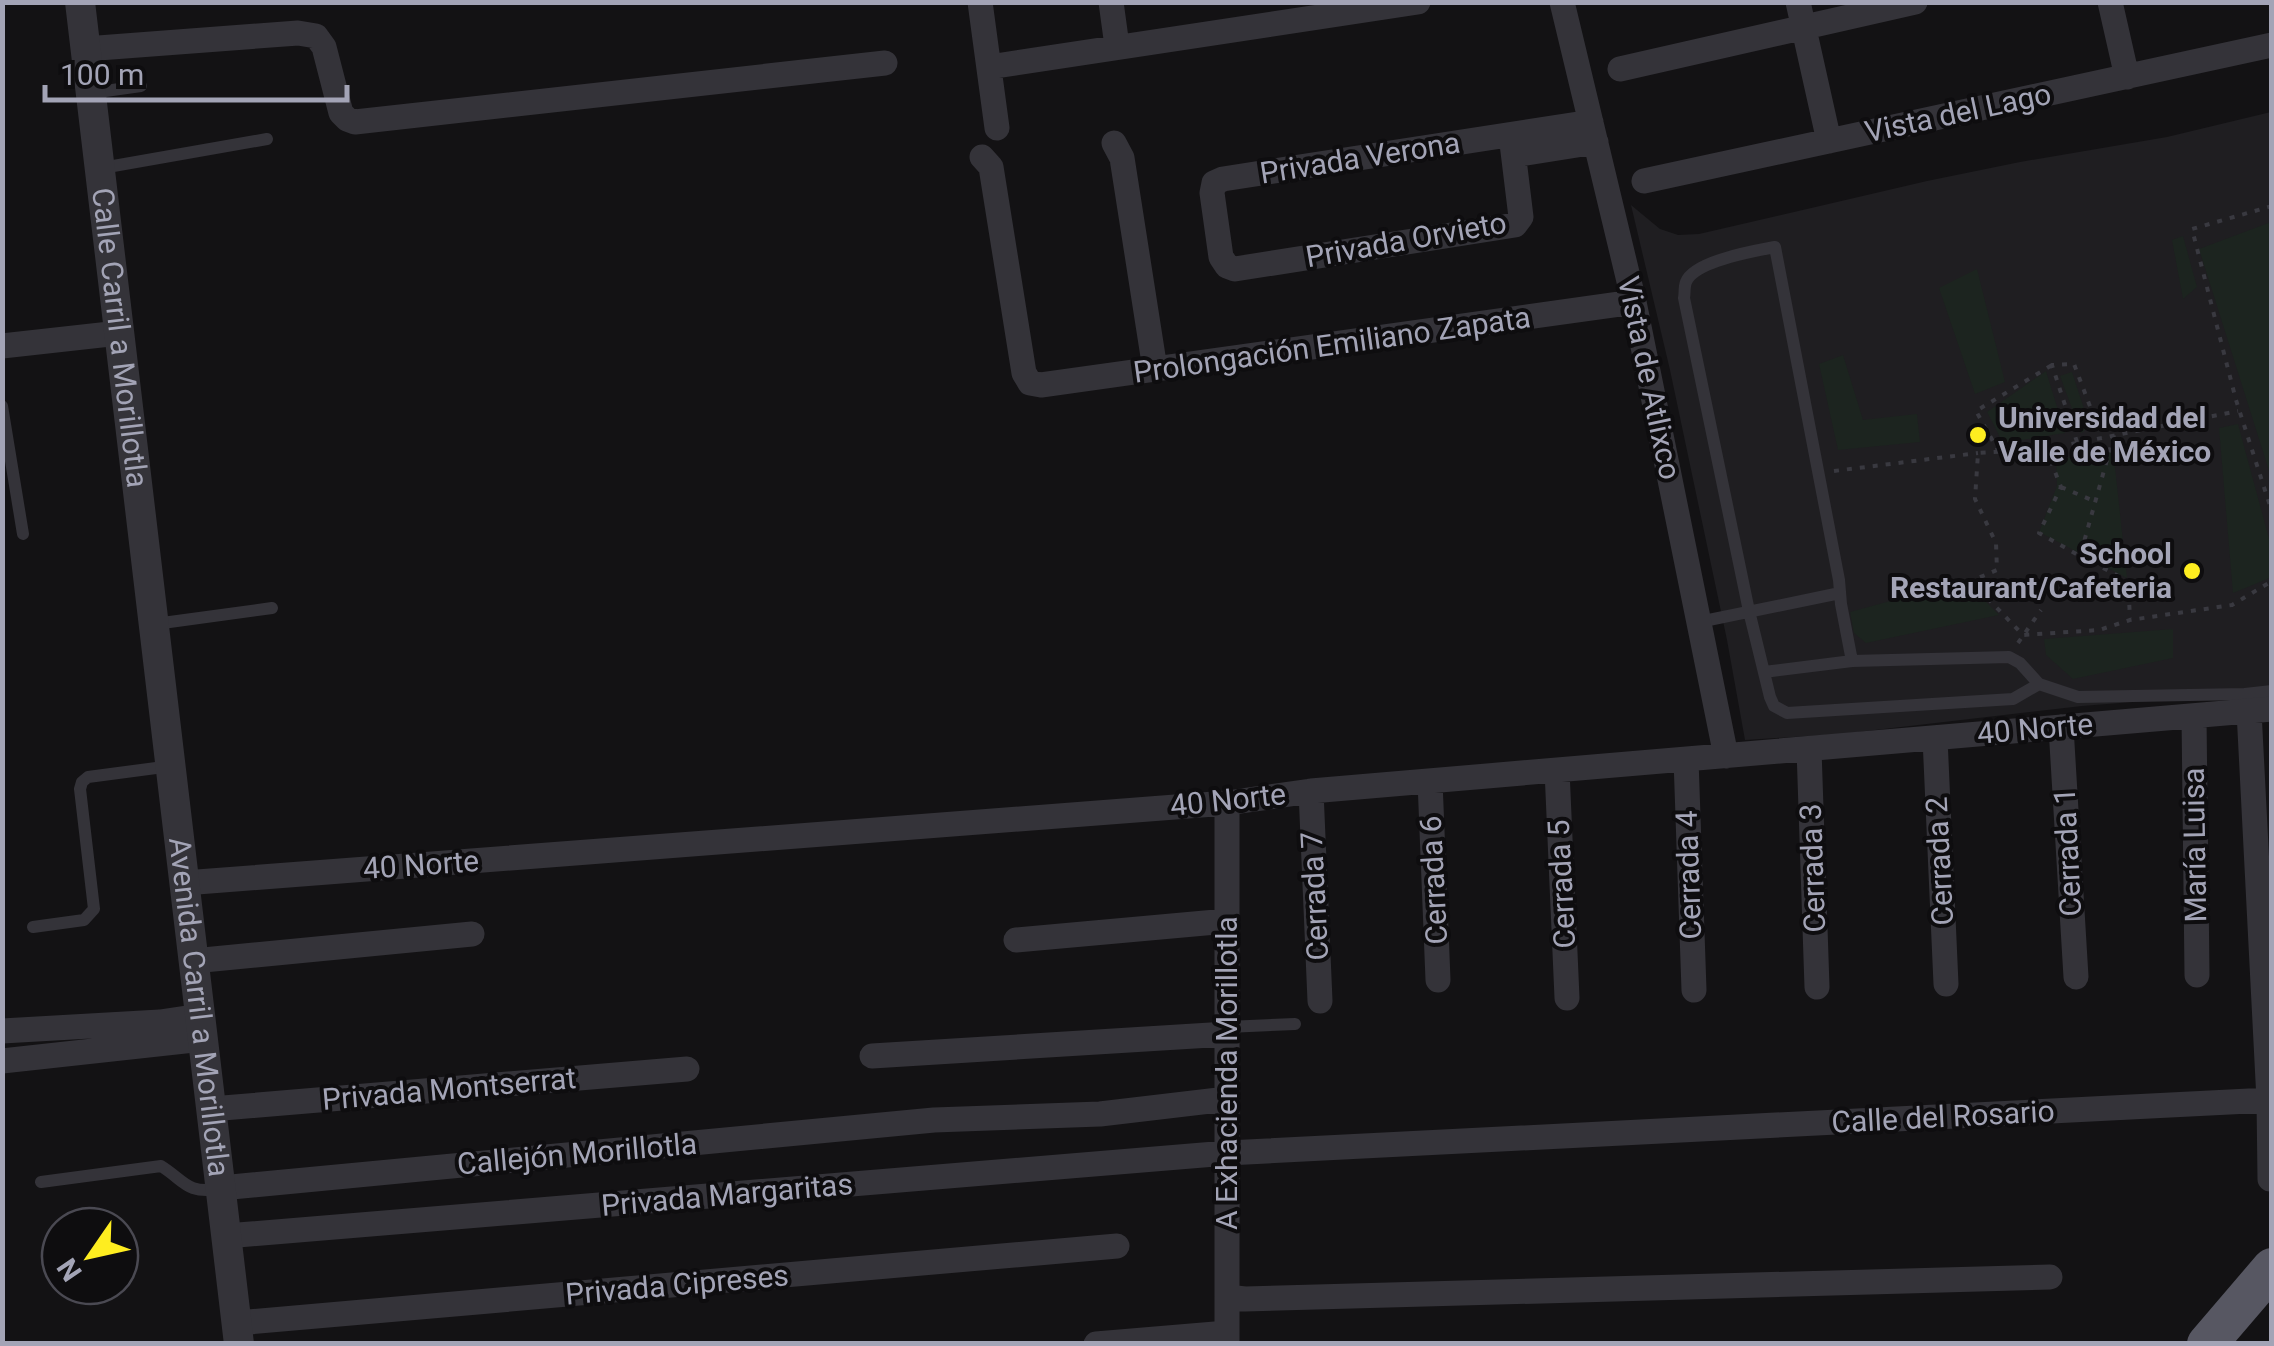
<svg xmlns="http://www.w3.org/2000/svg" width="2274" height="1346" viewBox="0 0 2274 1346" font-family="Roboto,sans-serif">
	<rect width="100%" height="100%" fill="#131214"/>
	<path fill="#1f1e21" d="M2271,112V691L2082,706L1841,734L1745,740L1727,640L1670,370L1631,205L1660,229L1678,235L1699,234L1927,181L2020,162L2167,137Z"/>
	<path fill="#1c241f" d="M2271,222H2272L2271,477L2199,249Z
		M2183,236L2197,287L2183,299L2172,240Z
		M1977,269L2005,382L1975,394L1939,288Z
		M1843,355L1863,420L1917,414L1920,442L1838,450L1819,364Z
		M2046,371L2065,433L2003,443L1987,412Z
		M2072,372L2090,427L2081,433L2060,376Z
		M2238,424L2271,546L2272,577L2233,593L2219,428Z
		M2113,449L2127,578L2039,532L2057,486L2056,460Z
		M1945,586L1975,591L1999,615L1866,643L1854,633L1850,612Z
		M2173,629V658L2073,679L2046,655L2044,639Z"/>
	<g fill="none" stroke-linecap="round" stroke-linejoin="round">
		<path stroke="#393940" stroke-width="4" stroke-dasharray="5 8" stroke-linecap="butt" d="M2272,206L2192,229L2236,400L2272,512
			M2114,435L2080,556L2039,533L2061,487L2046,449L1978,453L1975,499L1996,543L1997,570L1971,581L2023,635L2099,630L2130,620L2232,605L2272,581
			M2077,442L2052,365L2074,364L2102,438
			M2046,449L2238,411
			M1999,452L1976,411L2052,365
			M1834,471L1978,453
			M2061,487L2094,501
			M2080,556L2128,581L2130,618
			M2018,643L2041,610"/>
		<path stroke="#343339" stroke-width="12" d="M91,93L141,86
			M102,168L267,139
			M2,406L23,534
			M1699,622L1840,593
			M155,624L272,608
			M1764,672L1852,661L2009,657L2020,663L2039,684L2013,699L1787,713L1774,706L1770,697L1749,611L1684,298C1685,293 1684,287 1686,282C1694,261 1754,251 1775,247L1839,580L1841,604L1852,661
			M2039,684L2078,697L2245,694L2249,711
			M2245,694L2272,691
			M33,927L84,920L94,909L80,789L82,782L88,777L171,766
			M1227,1027L1295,1024
			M41,1182L161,1166C185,1181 186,1194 219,1189"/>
		<path stroke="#343339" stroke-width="25" d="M980,2L997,128
			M1111,2L1117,46
			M1562,2L1634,302L1726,756
			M1798,2L1829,141
			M2110,2L2127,77
			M85,49L298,33L316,36L324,47L341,113L347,119L355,122L885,63
			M989,67L1418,2
			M1620,69L1915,2
			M1511,135L1521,217L1515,225L1235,269L1227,266L1221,257L1212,193L1214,183L1223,179L1591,122
			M1114,143L1122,158L1155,369
			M1514,155L1596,142
			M982,157L991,167L1024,373L1030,383L1041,385L1634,302
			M1644,181L2272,45
			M2,346L119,333
			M2249,711L2269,1100L2270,1179
			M2194,716L2197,975
			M2061,727L2076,977
			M1935,738L1946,984
			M1809,749L1817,987
			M1686,759L1694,990
			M1557,770L1567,998
			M1430,781L1438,980
			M1311,791L1320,1001
			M184,883L1227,803L1311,791L2272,709
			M1016,940L1227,921
			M193,961L472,934
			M2,1031L160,1022L200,1016
			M872,1056L1227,1034
			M2,1061L203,1039
			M211,1109L687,1069
			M221,1188L934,1120L1100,1114L1227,1099
			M226,1236L1227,1153L2269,1100
			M1227,1297L1245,1299L2050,1277
			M237,1323L1117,1246
			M1096,1344L1227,1333
			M1227,1344V803"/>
		<path stroke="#343339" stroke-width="30" id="s1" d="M80,2L239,1344"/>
		<path stroke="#575762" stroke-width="40" d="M2207,1344L2272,1268"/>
	</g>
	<g fill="#feed20" stroke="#0e0d0f" stroke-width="4">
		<circle cx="1978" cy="435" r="10"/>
		<circle cx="2192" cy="571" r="10"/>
	</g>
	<g text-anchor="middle" stroke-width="8" stroke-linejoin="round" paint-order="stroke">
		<g font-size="30" fill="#a3a4b6" stroke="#0e0d0f">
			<text transform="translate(1958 113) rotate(-12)" y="10">Vista del Lago</text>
			<text transform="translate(1360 158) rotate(-9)" y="10">Privada Verona</text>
			<text transform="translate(1406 240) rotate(-10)" y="10">Privada Orvieto</text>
			<text dy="10" stroke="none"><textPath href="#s1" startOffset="338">Calle Carril a Morillotla</textPath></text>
			<text transform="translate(1332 345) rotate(-8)" y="10">Prolongación Emiliano Zapata</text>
			<text transform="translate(1649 378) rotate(78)" y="10">Vista de Atlixco</text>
			<text transform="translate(2035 729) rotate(-5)" y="10">40 Norte</text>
			<text transform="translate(1228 800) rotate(-6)" y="10">40 Norte</text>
			<text transform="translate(2195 845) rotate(-91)" y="10">María Luisa</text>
			<text transform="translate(2068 852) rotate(-93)" y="10">Cerrada 1</text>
			<text transform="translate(1940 861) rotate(-93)" y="10">Cerrada 2</text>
			<text transform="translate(421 865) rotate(-4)" y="10">40 Norte</text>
			<text transform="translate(1813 868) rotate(-92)" y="10">Cerrada 3</text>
			<text transform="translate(1689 875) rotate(-92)" y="10">Cerrada 4</text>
			<text transform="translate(1434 880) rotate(-93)" y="10">Cerrada 6</text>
			<text transform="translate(1562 884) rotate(-93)" y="10">Cerrada 5</text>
			<text transform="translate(1315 896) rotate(-93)" y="10">Cerrada 7</text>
			<text dy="10" stroke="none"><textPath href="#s1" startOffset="1012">Avenida Carril a Morillotla</textPath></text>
			<text transform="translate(1227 1073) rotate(-90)" y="10">A Exhacienda Morillotla</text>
			<text transform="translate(449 1089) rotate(-5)" y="10">Privada Montserrat</text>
			<text transform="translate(1943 1117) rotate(-3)" y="10">Calle del Rosario</text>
			<text transform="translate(577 1154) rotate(-5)" y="10">Callejón Morillotla</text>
			<text transform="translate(727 1195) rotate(-5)" y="10">Privada Margaritas</text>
			<text transform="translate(677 1285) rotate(-5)" y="10">Privada Cipreses</text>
		</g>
		<g font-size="30" font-weight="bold" fill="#a3a4b6" stroke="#0e0d0f" text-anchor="start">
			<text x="1998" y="428">Universidad del<tspan x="1998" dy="34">Valle de México</tspan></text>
			<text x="2172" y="564" text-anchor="end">School<tspan x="2172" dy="34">Restaurant/Cafeteria</tspan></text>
		</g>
	</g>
	<rect width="2274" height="1346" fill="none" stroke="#a3a4b6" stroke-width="10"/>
	<g transform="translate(90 1256) rotate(236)"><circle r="48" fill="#0e0d0f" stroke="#4a4952" stroke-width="2.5"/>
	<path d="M0-8L18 38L0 25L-18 38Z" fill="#feed20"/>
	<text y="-15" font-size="28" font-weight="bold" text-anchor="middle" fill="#a3a4b6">N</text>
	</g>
	<path d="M45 85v15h302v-15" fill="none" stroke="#a3a4b6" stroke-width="5"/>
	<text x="60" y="85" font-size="30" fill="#a3a4b6" stroke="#0e0d0f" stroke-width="8" paint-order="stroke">100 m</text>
</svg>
